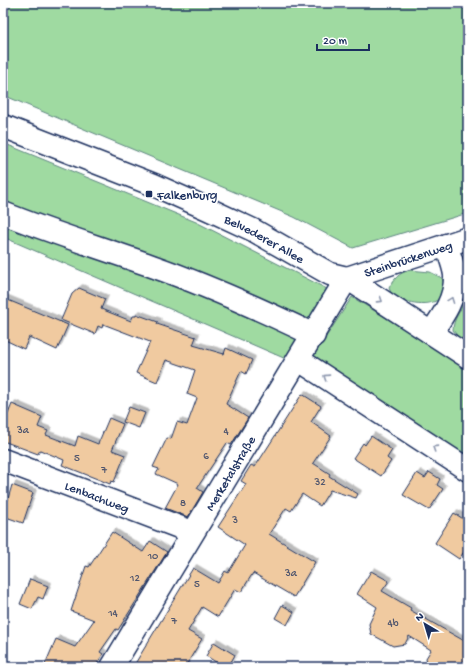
<svg xmlns="http://www.w3.org/2000/svg" width="471" height="670" viewBox="0 0 471 670" font-family="'Gochi Hand',sans-serif">
	<defs>
		<filter id="shadow"><feDropShadow dx="3.5" dy="-3.5" stdDeviation="0" flood-color="#0004"/></filter>
	</defs>
	<rect width="100%" height="100%" fill="#fff"/>
	<filter id="ink" filterUnits="userSpaceOnUse"><feTurbulence type="fractalNoise" baseFrequency=".025" numOctaves="2"/><feDisplacementMap in="SourceGraphic" scale="8" xChannelSelector="R" yChannelSelector="G"/><feConvolveMatrix kernelMatrix="1 2 1 2 8 2 1 2 1" color-interpolation-filters="sRGB"/></filter>
	<g filter="url(#ink)">
		<path fill="#9fdaa1" stroke="#5d8480" d="M3,3H468V213L353,248L294,217L3,95Z
			M3,143L196,222L329,290L286,359L3,237Z
			M468,254V350L453,330C453,319 461,311 464,301C468,287 465,273 462,260Z
			M409,270L430,272L442,278L445,287C443,291 442,296 439,299C427,308 402,302 392,295L389,288C394,279 399,273 409,270Z
			M352,297L468,368V459L311,360Z"/>
		<path fill="#f0caa0" stroke="#1b2f5e" filter="url(#shadow)" d="M79,288L105,299L101,309L131,321L133,316H136V314L158,322L157,324L196,337L193,345L224,354L226,348L252,360L246,374L241,371L226,404L248,418L231,445L227,443L197,488L203,492L188,517L165,508L178,484L156,474L159,469L153,467L167,438L171,439L177,422L187,425L197,398L187,394L195,370L166,360L157,382L136,373L150,342L103,324L102,328L98,326L95,334L61,320L72,294Z
			M3,298L68,325L57,350L29,337L24,349L3,339Z
			M302,394L321,406L311,422L331,436L313,463L330,474L329,476L358,494L356,498L330,490L320,506L302,494L291,511L286,508L269,534L315,562L294,597L253,573L241,592L235,589L218,617L202,607L188,631L202,639L185,667H133L193,568L218,583L225,571L228,573L245,545L218,527L246,484L241,481L251,465L255,467Z
			M12,404L42,417L38,427L48,431L46,435L75,446L78,436L98,444L109,418L123,424L112,450L125,455L114,482L111,481L110,484L62,465L64,460L40,450L38,454L3,441V412L8,414Z
			M129,407L145,413L139,428L123,422Z
			M371,436L392,450L387,458L391,461L381,476L353,458L363,443L365,445Z
			M429,472L440,479L437,485L443,489L429,510L403,495L417,473L425,478Z
			M12,485L33,493L23,523L3,516Z
			M454,513L468,522V546L459,559L435,543Z
			M112,532L143,552L150,541L167,552L118,630L116,629L100,652L103,654L95,667H44L56,639L75,647L94,620L71,611L86,566L89,567Z
			M371,571L389,581L382,591L411,608L410,610L468,643V667H428L426,658L431,650L409,636L405,644L393,646L371,634L369,624L377,607L357,594Z
			M30,579L48,586L43,599L38,597L32,609L20,604Z
			M282,605L294,612L287,625L275,618Z
			M214,642L235,655L228,667H224L206,656Z"/>
		<g fill="none" stroke-linecap="round" stroke-linejoin="round">
			<g stroke="#1b2f5e" stroke-width="25">
				<g id="minor">
					<path id="s1" d="M3,126L154,185L208,209L253,230L330,274L347,278L468,357"/>
					<path d="M3,213C52,233 102,248 152,266C206,285 262,310 314,335"/>
					<path id="s2" d="M347,278L468,238"/>
					<path d="M431,333C443,316 456,298 455,275C454,266 449,254 446,245"/>
					<path d="M299,360L468,470"/>
					<path id="s3" d="M3,460L192,532"/>
					<path id="s4" d="M112,667L347,278"/>
				</g>
			</g>
			<use href="#minor" stroke="#fff" stroke-width="22"/>
		</g>
		<defs><path id="oneway-chevron" d="M-2-3.5L2.5 0L-2 3.5" fill="none" stroke-width="1.6" stroke-linecap="round" stroke-linejoin="round"/></defs>
		<g stroke="#8d97ae">
			<use href="#oneway-chevron" transform="translate(380 300) rotate(33)"/>
			<use href="#oneway-chevron" transform="translate(451 300) rotate(-69)"/>
			<use href="#oneway-chevron" transform="translate(326 377) rotate(-147)"/>
			<use href="#oneway-chevron" transform="translate(435 448) rotate(-147)"/>
		</g>
	</g>
	<rect fill="#1b2f5e" stroke="#fff" stroke-width="1.5" x="145" y="190" width="8" height="8" rx="2"/>
	<g text-anchor="middle" stroke-width="3.5" stroke-linejoin="round" paint-order="stroke">
		<g font-size="11" fill="#50566e">
			<text x="23" y="433">3a</text>
			<text x="226" y="434">4</text>
			<text x="206" y="459">6</text>
			<text x="77" y="461">5</text>
			<text x="104" y="473">7</text>
			<text x="320" y="485">32</text>
			<text x="183" y="506">8</text>
			<text x="235" y="523">3</text>
			<text x="153" y="559">10</text>
			<text x="291" y="576">3a</text>
			<text x="135" y="581">12</text>
			<text x="197" y="587">5</text>
			<text x="113" y="616">14</text>
			<text x="174" y="624">7</text>
			<text x="393" y="626">4b</text>
		</g>
		<g font-size="13" fill="#1b2f5e" stroke="#fff" text-anchor="start">
			<text x="157" y="199">Falkenburg</text>
		</g>
		<g font-size="13" fill="#1b2f5e" stroke="#fff">
			<text dy="5" stroke="none"><textPath href="#s1" startOffset="285">Belvederer Allee</textPath></text>
			<text dy="5" stroke="none"><textPath href="#s2" startOffset="64">Steinbrückenweg</textPath></text>
			<text dy="5" stroke="none"><textPath href="#s4" startOffset="227">Merketalstraße</textPath></text>
			<text dy="5" stroke="none"><textPath href="#s3" startOffset="101">Lenbachweg</textPath></text>
		</g>
	</g>
	<rect width="471" height="670" fill="none" stroke="#fff" stroke-width="16"/>
	<rect x="8" y="8" width="455" height="654" fill="none" stroke="#1b2f5e" stroke-width="1.5" filter="url(#ink)"/>
	<g transform="translate(425 624) rotate(322)" stroke="#ffffff" stroke-width="3" paint-order="stroke">
	<path d="M0-3L7 15L0 10L-7 15Z" fill="#1b2f5e"/>
	<text y="-6" font-size="11" font-weight="bold" text-anchor="middle" fill="#1b2f5e">N</text>
	</g>
	<path d="M317 44v6h52v-6" fill="none" stroke="#1b2f5e" stroke-width="2"/>
	<text x="323" y="44" font-size="12" fill="#1b2f5e" stroke="#ffffff" stroke-width="3" paint-order="stroke">20 m</text>
</svg>
